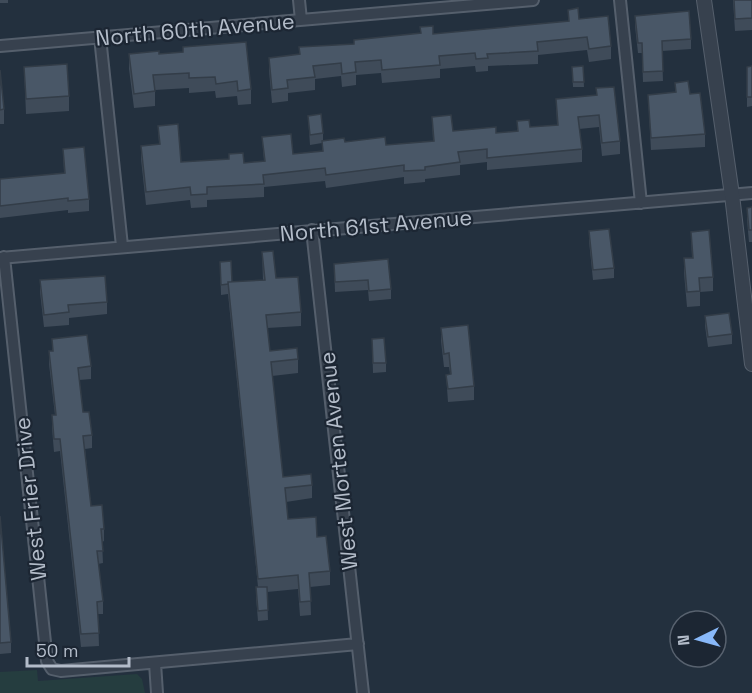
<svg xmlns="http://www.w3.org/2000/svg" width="752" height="693" viewBox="0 0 752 693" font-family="'Space Grotesk',sans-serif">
	<rect width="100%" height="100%" fill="#23303e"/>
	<path fill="#253d3f" d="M37,670L38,681L137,674L142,679L145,693H0V672Z"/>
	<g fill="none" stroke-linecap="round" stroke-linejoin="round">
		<g stroke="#555f6c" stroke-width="14">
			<path id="minor" d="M299,0L301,20
				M620,0L641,203
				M100,37L122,246
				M0,46L533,0
				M312,230L363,693
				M4,257L47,661L52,669L61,671L358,644
				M0,258L752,193
				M155,663L157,693"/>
		</g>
		<g stroke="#555f6c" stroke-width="16">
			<path id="tertiary" d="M704,0L732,195L752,364"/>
		</g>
		<use href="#minor" stroke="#37414e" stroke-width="10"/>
		<use href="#tertiary" stroke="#37414e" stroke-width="14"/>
	</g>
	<path fill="#3f4b59" d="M0,0H8V3H0Z
		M733,0H752V30L735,31Z
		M568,10L611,46V59L589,62L587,50L538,55V64L488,66V71L476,72L475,66L440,69V78L382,83L381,73L356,75V85L342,87L341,76L315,79V90L288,93V101L272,103L269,71V58L299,55V47L354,44L433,34L568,21Z
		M635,16L691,39V49L662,51L663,81L643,82L642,53H638L635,26Z
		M183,52L251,89V104L238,105L237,96L216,98L215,91L189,93V88L155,90V106L134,108L129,69V54H159Z
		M583,66L584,87H573L572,67Z
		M752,66V106L747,107V97Z
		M24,67L69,96V111L26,114Z
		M0,70L4,109V124H0Z
		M675,83L690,94L705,134V147L651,150L648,95L675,92Z
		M596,88L620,141V154L602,156L599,127L579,129L582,149V162L487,170V162L460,165V175L425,179V182L404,184V177L326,188L325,181L264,187V197L207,200V207L191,208L190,200L146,205L141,159V146L159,144L158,126L181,162L244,163L264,161L262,137L293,154L322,151V143L310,145L308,116L323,133V141L386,145L433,141L432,117L453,131L496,133L517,131V121L530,127L557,125L556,99L596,95Z
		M63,149L89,199V211L68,213V210L0,218V179L64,173Z
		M752,207V242H749L747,220V208Z
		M589,231L614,268V278L593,280L589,241Z
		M691,232L713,277V291L700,292V306L687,307L684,273V258H692Z
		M262,252L276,278L301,312V326L267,328L270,351L298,359V373L272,376L283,477L312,485V498L286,502L288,519L317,537L330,571V585L310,587L311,615L300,616L298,589L267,592L268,620L258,621L256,597V587H258L228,294L221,295L220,262L232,282L263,280Z
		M334,264L391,289V299L369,301L368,290L335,292Z
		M40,280L107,302V314L69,318V325L44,327L40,292Z
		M705,316L732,334V344L708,347L705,326Z
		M441,328L474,386V400L448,402L446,375L450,374L449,367H444L441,341Z
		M52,339L91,366V379L79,380L83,412L92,435V448L85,449L91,506L104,529V541L102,542L103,563L98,564L103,601V614H98L99,646L81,647L60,451L54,452L52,428V415H55L49,364V351H52Z
		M372,339L386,363V372L373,373Z
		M0,516L11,642V653L0,654Z"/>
	<path fill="#495767" stroke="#333d48" stroke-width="1.5" d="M734,0H752V18L735,19Z
		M578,8L579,19L608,16L611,46L589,49L587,37L537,42L538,51L487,54L488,58L476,59L475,53L439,56L440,65L382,70L381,60L355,62L356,72L342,74L341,63L313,66L315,77L287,80L288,88L272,90L269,58L300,54L299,47L354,44V40L421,33L420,27L433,26V34L569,21L568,10Z
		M689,11L691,39L662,41L663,71L643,72L642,43H638L635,16Z
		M246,42L251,89L238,91L237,81L216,84L215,77L189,78V73L153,75L155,91L134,94L129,54L159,51V54L183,52V47Z
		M67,64L69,96L26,99L24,67Z
		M583,66L584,82H573L572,67Z
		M752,66V97H747V67Z
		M0,70L4,109L0,110Z
		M688,81L690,94L700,93L705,134L651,138L648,95L676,92L675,83Z
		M614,87L620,141L602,143L599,115L578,117L582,149L487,158V149L458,152L460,162L425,167V170L404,171V165L326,175L325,168L263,175L264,184L207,187V194L191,195L190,187L146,192L141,146L160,144L158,126L178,124L181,162L229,159V154L243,153L244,163L265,161L262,137L291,134L293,154L323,151L322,141L344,138L345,142L385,137L386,145L434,141L432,117L451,115L453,131L496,127V133L518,131L517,121L529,120L530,127L558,125L556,99L597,95L596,88Z
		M321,114L323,133L310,135L308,116Z
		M84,147L89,199L68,201V198L0,206V179L65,173L63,149Z
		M752,207V230H749L747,208Z
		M609,229L614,268L593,270L589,231Z
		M709,230L713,277L699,278L700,291L687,292L684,258H693L691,232Z
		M273,251L276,278L298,277L301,312L266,315L270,351L297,348L298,359L271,362L283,477L311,474L312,485L285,488L288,519L316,517L317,537L326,536L330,571L309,573L311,601L300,602L298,575L258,579L228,282L265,280L262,252Z
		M388,259L391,289L369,291L368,280L335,282L334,264Z
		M231,261L232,282H228V284L221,285L220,262Z
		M105,276L107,302L68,305L69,312L44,315L40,280Z
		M729,313L732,334L708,337L705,316Z
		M468,325L474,386L448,389L446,375L451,374L449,353L444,354L441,328Z
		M87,335L91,366L78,368L83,412H89L92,435L83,436L91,506L102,505L104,529H101L103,551H97L103,601L97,602L99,633L81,634L60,439H54L52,415H56L49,351H53L52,339Z
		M384,338L386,363H373L372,339Z
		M0,516L11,642L0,643Z
		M256,587H267L268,610L258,611Z"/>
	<g text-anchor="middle" stroke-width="4.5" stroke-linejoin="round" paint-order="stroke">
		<g font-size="22" fill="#b3bcc9" stroke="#1c2633">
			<text transform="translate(195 29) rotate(-5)" y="8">North 60th Avenue</text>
			<text transform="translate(376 225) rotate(-5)" y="8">North 61st Avenue</text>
			<text transform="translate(338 461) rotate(-96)" y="8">West Morten Avenue</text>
			<text transform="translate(30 499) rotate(-96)" y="8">West Frier Drive</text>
		</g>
	</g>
	<g transform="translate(698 639) rotate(265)"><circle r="28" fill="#1c2633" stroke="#58626f" stroke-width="1.5"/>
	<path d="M0-4.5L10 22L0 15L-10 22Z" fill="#88b8f9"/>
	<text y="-9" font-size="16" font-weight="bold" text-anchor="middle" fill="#b3bcc9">N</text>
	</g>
	<path d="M27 657v9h102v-9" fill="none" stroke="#b3bcc9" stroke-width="3"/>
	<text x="36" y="657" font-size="18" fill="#b3bcc9" stroke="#1c2633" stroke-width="4.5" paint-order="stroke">50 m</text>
</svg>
